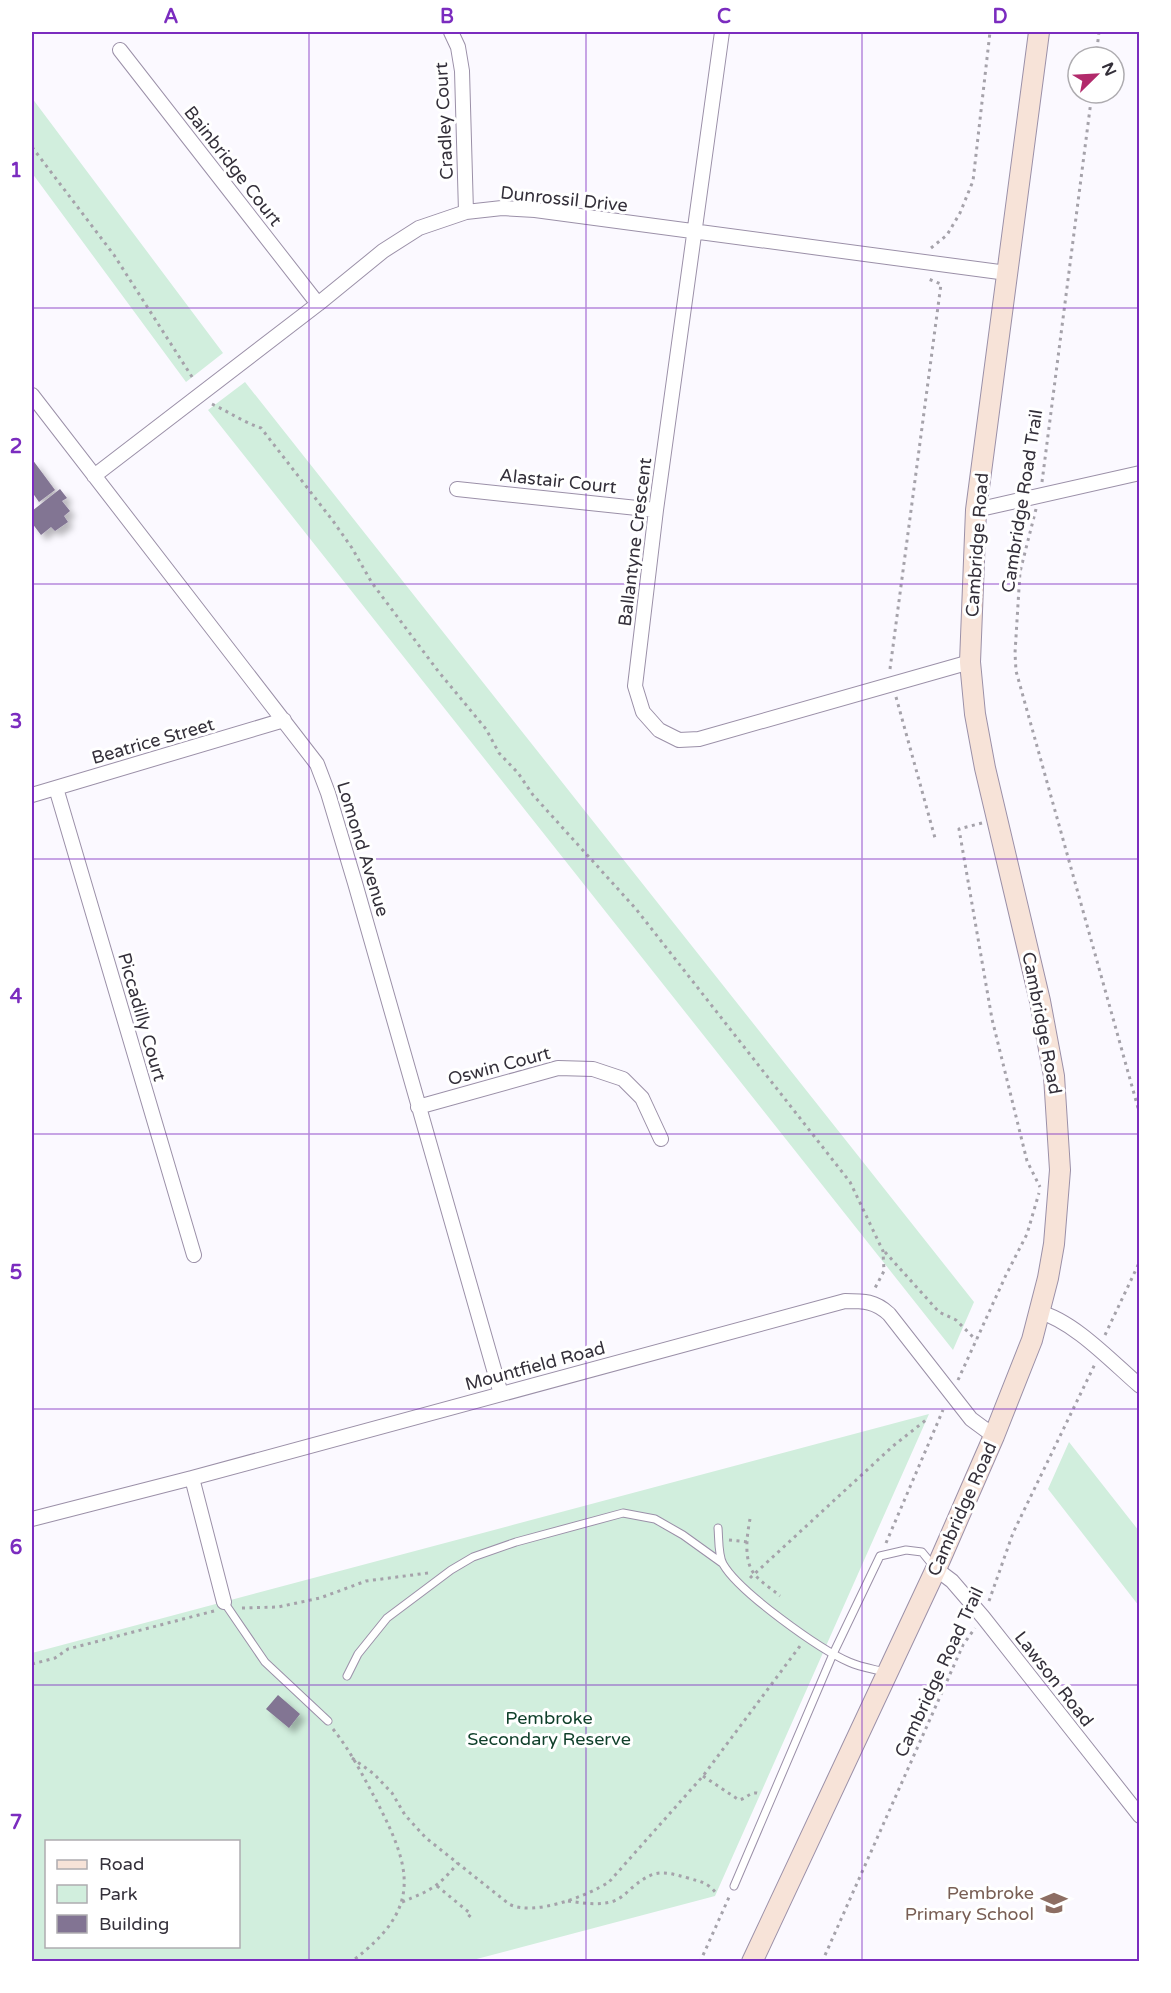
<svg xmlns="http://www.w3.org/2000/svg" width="1171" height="1993" viewBox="0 0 1171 1993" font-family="'Varela Round',sans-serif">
	<defs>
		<filter id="shadow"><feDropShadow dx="5.5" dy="5.5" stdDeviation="3" flood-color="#0004"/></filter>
	</defs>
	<rect width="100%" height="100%" fill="#fbf9ff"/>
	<path fill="#d1eedd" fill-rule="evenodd" d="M32,98L223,353L186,382L32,173Z
		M245,382L974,1302L953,1350L208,410Z
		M929,1414L715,1896L469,1961L32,1962V1653ZM46,1842H238V1946H46Z
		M1069,1442L1139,1531V1606L1048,1489Z"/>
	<path fill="#827493" filter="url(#shadow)" d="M32,459L55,490L39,502L32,492Z
		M60,489L67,498L62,501L70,511L64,516L68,522L55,531L51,527L41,535L32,523V511Z
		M278,1695L300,1714L289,1728L266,1709Z"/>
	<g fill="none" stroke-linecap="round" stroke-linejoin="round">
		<g stroke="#9b90a8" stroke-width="9">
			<path id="lane" d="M718,1528C719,1538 718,1555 723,1564C739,1592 819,1649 849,1662C860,1667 873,1669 885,1672
				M224,1602L265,1662L328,1721
				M347,1676L358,1654L387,1618L451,1570L473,1557L516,1542L623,1513L655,1519L683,1535L722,1563
				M734,1886L833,1654L880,1556L906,1550L922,1552L935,1568"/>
		</g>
		<g stroke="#9b90a8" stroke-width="16">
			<path id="street" d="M451,32L458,47L462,71L466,212
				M722,32L656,510L635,686L643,712L659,730L679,740L699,739L970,662
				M120,50L318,304
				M32,395L317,764L328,793L355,883L501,1394
				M94,476L318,304L383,251L419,228L466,212L502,208L535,210L1007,273
				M457,489L656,510
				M976,510L1140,473
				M56,788L194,1255
				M32,795L284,720
				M418,1107L558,1068L593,1069L623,1079L642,1098L661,1139
				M1039,1312C1074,1321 1112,1362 1140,1386
				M192,1478L224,1602
				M32,1519L192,1478L845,1301C864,1301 875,1301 889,1314L971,1419L994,1436
				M936,1569L952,1581L983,1617L1140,1816"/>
		</g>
		<g stroke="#9b90a8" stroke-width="22">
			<path id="secondary" d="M752,1962L936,1569L994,1436L1032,1340L1048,1278L1054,1244L1060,1170L1054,1076L1040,1001L985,768L975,714L970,662L976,510L1039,32"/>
		</g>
		<path stroke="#a5a2aa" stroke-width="3" stroke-dasharray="3 4.5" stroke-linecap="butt" d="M1096,57L1099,32
			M32,147L114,255L194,380
			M931,248L947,235L960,213L973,181L990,32
			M212,404C229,412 243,422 261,428L333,521L352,548L372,583L438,671L486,729L499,753L518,773L533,795L636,909L850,1182L883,1251L884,1271L875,1288
			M1042,482L1092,93
			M1036,509L1020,572L1015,653L1016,671L1140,1115
			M890,669L941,284L926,278
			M896,697L935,838
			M982,823L959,829L992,1019L1027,1161L1040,1187
			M885,1252L939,1312L956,1320L976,1340
			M1105,1335L1140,1261
			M958,1380L1006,1275L1027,1234L1039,1193
			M750,1519C747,1535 743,1561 755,1575C762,1583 772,1589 780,1596
			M729,1540L748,1542
			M886,1543L943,1410
			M750,1578L893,1446L926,1420
			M989,1601L1013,1533L1095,1364
			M242,1608L278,1607L320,1598L366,1581L428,1573
			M32,1664L55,1658L68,1649L214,1611
			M333,1729C350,1750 363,1776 376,1800C413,1871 422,1909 351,1962
			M352,1758L374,1774L392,1793L405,1815L426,1838L509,1904C533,1917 587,1896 609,1882L703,1776L800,1646
			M703,1776L739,1800C748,1798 751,1790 760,1794
			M437,1886L471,1914L466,1920
			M568,1901C584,1903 599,1906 614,1901C622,1898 627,1892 633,1887C654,1869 663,1871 688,1878C701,1882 707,1882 716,1893
			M402,1902C431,1890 437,1888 458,1863
			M700,1962L730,1895
			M822,1962L963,1645L975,1628"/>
		<use href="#lane" stroke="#fff" stroke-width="7"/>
		<use href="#street" stroke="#fff" stroke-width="14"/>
		<use href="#secondary" stroke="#f7e3d8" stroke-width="20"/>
	</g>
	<path fill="none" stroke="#7b2cbf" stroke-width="1.5" stroke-opacity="0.55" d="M309,32V1962M586,32V1962M862,32V1962M32,308H1140M32,584H1140M32,859H1140M32,1134H1140M32,1409H1140M32,1685H1140"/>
	<defs>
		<g id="school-bare" transform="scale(2.07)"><path d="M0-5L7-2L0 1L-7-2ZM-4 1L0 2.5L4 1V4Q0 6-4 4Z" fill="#8d6e63" stroke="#fff" stroke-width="2.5" paint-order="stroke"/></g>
	</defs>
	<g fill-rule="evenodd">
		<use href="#school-bare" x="1054" y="1903"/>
	</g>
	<g text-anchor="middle" stroke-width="6" stroke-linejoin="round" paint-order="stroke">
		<g font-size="18" fill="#34303a" stroke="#fff">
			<text transform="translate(444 121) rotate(-93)" y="6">Cradley Court</text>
			<text transform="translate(233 166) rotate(52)" y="6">Bainbridge Court</text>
			<text transform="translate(564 199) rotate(6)" y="6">Dunrossil Drive</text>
			<text transform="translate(558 481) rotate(6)" y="6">Alastair Court</text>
			<text transform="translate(1022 501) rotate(-81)" y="6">Cambridge Road Trail</text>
			<text transform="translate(635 542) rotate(-83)" y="6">Ballantyne Crescent</text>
			<text transform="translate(977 545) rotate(-86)" y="6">Cambridge Road</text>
			<text transform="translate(153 741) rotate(-16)" y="6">Beatrice Street</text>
			<text transform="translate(363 849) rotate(73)" y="6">Lomond Avenue</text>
			<text transform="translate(142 1017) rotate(74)" y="6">Piccadilly Court</text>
			<text transform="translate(1042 1023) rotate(79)" y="6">Cambridge Road</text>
			<text transform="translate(499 1066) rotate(-15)" y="6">Oswin Court</text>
			<text transform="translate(535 1366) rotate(-15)" y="6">Mountfield Road</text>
			<text transform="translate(962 1509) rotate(-66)" y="6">Cambridge Road</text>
			<text transform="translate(939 1672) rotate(-65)" y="6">Cambridge Road Trail</text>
			<text transform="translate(1054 1679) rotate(52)" y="6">Lawson Road</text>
		</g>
		<g font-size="18" fill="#0f3f2a" stroke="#fff">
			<text x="549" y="1724">Pembroke<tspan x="549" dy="21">Secondary Reserve</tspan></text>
		</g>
		<g font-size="18" fill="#785e54" stroke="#fff" text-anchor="end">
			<text x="1034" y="1899">Pembroke<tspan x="1034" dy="21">Primary School</tspan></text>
		</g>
	</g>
	<rect width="1171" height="1993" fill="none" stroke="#ffffff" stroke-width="66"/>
	<rect x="45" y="1840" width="195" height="108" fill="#ffffff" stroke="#aeacb0" stroke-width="1.5"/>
	<rect x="57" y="1860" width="30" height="9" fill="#f7e3d8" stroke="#aeacb0" stroke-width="1.5"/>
	<text x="99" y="1870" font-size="18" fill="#34303a">Road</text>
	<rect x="57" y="1885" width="30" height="18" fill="#d1eedd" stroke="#aeacb0" stroke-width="1.5"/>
	<text x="99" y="1900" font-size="18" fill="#34303a">Park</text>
	<rect x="57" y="1915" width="30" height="18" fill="#827493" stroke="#aeacb0" stroke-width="1.5"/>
	<text x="99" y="1930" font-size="18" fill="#34303a">Building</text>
	<g transform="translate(1096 75) rotate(66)"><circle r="28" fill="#ffffff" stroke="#aeacb0" stroke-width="1.5"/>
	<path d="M0-4.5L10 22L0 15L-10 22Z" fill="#b22a6b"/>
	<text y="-9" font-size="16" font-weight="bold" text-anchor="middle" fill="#34303a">N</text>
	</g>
	<rect x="33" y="33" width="1105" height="1927" fill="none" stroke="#7b2cbf" stroke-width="2"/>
	<g font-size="20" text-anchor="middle" font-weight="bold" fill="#7b2cbf">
		<text x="171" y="23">A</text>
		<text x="447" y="23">B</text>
		<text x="724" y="23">C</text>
		<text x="1000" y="23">D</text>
		<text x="16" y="177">1</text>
		<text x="16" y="453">2</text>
		<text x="16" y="728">3</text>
		<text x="16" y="1003">4</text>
		<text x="16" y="1279">5</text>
		<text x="16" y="1554">6</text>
		<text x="16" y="1829">7</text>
	</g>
</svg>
